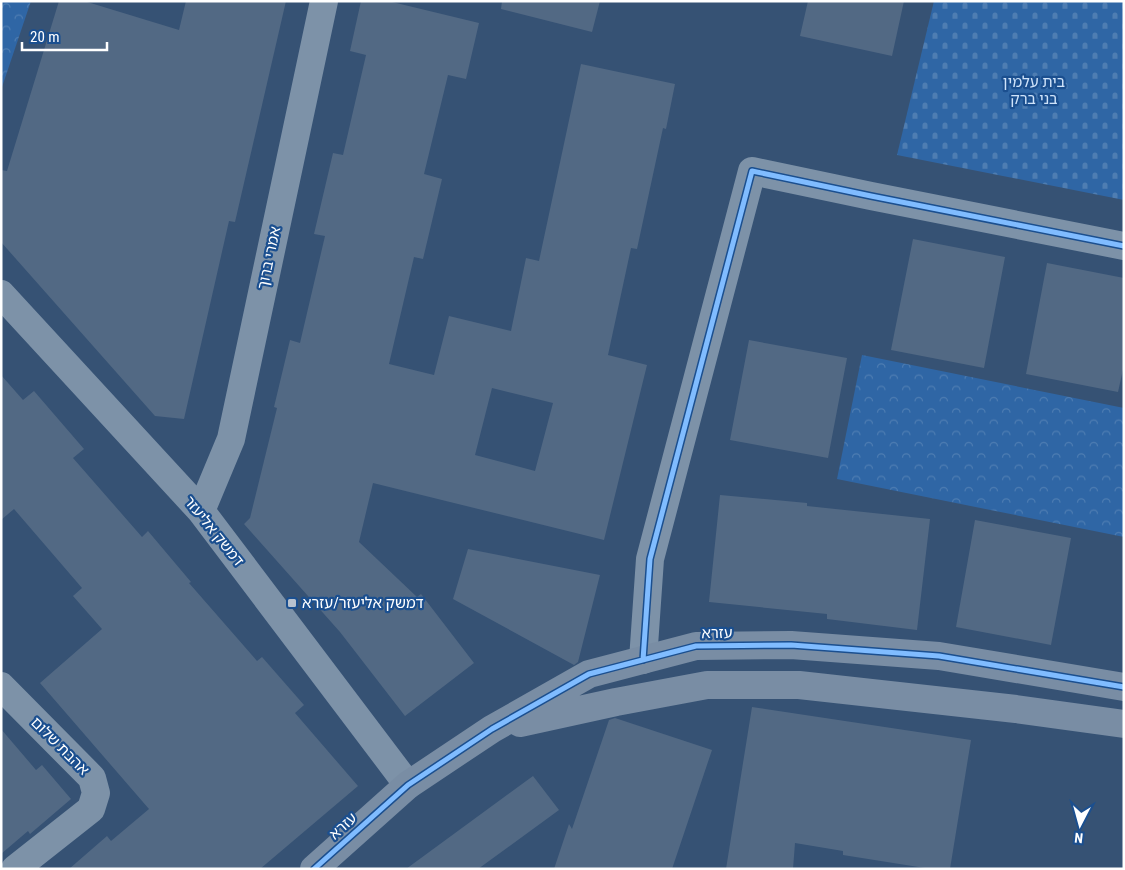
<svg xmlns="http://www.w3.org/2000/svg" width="1125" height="870" viewBox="0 0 1125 870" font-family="'Roboto Condensed','Noto Sans Hebrew',sans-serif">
	<defs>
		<pattern id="forest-crowns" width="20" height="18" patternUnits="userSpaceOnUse" patternTransform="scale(1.25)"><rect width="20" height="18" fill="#2f66a5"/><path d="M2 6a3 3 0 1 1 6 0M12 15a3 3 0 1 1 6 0" fill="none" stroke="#4e7db2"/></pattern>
		<pattern id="cemetery-stones" width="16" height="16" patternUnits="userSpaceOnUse" patternTransform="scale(1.25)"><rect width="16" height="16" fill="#2f66a5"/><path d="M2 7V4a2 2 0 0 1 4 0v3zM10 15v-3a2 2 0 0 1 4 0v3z" fill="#4e7db2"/></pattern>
	</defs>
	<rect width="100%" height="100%" fill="#365274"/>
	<path fill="url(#forest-crowns)" d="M1,1H31L1,90Z
		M862,355L1124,408V537L837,479Z"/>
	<path fill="url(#cemetery-stones)" d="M934,1H1124V200L897,155Z"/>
	<path fill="#526984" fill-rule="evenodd" d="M59,1H84L179,30L186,1H286L235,222L229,221L184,419L155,416L1,242V170L7,171Z
		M361,1H388L479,23L466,79L448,75L424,174L442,179L423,259L414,257L389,364L434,375L449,316L511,331L526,258L539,261L581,64L675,84L666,129L663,128L637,249L631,248L608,355L647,365L604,540L373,483L359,542L417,597L421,594L474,663L405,716L340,632L244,524L250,518L277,408L274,407L290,340L300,343L325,236L314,234L333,153L343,155L366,55L350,51ZM492,388L553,403L535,471L475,455Z
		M502,1H600L592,32L501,9Z
		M808,1H904L892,56L800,36Z
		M913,239L1005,257L984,368L891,350Z
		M1047,263L1124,278V365L1118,392L1026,374Z
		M749,340L847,358L828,458L730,440Z
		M1,375L23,400L34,391L84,449L73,458L142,537L148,531L191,582L189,583L257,661L262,657L304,705L295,713L358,786L260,869H69L107,836L111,841L149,809L40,683L102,629L73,596L82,588L14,509L1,520Z
		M720,495L807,503V506L930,519L917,630L827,619V614L709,602Z
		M975,520L1071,538L1051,645L956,627Z
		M468,549L600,575L578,662L574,665L453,599Z
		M752,707L971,740L950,869H931L843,855V851L795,843L793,869H726Z
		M615,718L712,750L672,869H554L569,824L572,829L609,720Z
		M1,729L36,770L42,765L71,799L30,834L28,831L1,854Z
		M533,776L559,810L478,869H406Z"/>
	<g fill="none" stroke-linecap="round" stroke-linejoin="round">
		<path stroke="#7d92a8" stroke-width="28" d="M1,294L201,511L408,785
			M201,511L231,439L324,1
			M643,660L650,559L752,171L871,196L1124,246
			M1,686L92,778L96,793L91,809L15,869"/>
		<path stroke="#798da4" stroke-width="28" d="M520,723L616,702L707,685H799L1016,709L1124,724
			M314,869L408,785L492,729L589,674L696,646L791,645L939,656L1124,687"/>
		<g stroke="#1b4f8f" stroke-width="8">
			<path id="cycleway" d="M643,660L650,559L752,171L871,196L1124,246
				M314,869L408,785L492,729L589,674L696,646L791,645L939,656L1124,687"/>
		</g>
		<use href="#cycleway" stroke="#80bcff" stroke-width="5"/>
	</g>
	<rect fill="#b9c2ce" stroke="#1b4f8f" stroke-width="2" x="287" y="598" width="10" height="10" rx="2.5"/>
	<g text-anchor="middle" stroke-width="4.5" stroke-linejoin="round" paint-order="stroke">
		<g font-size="15" fill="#cfe3fa" stroke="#1b4f8f">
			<text x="1034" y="87">בית עלמין<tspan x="1034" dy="17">בני ברק</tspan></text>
		</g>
		<g font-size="15" fill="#fff" stroke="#1b4f8f">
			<text transform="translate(269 258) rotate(-78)" y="5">אמרי ברוך</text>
			<text transform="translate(214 531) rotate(51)" y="5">דמשק אליעזר</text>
			<text transform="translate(717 633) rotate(-1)" y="5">עזרא</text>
			<text transform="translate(60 746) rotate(45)" y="5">אהבת שלום</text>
			<text transform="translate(343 826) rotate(-42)" y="5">עזרא</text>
		</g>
		<g font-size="15" fill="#fff" stroke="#1b4f8f" text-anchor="start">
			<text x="302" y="608">דמשק אליעזר/עזרא</text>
		</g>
	</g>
	<rect width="1125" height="870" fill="none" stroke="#ffffff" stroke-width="5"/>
	<g transform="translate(1080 825) rotate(186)" stroke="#1b4f8f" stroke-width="4" paint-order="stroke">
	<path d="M0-4L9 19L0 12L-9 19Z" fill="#ffffff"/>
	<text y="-8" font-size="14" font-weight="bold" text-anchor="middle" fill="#ffffff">N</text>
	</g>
	<path d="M22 42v8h85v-8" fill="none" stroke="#ffffff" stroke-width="2.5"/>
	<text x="30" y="42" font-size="15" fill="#ffffff" stroke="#1b4f8f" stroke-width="4" paint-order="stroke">20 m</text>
</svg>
